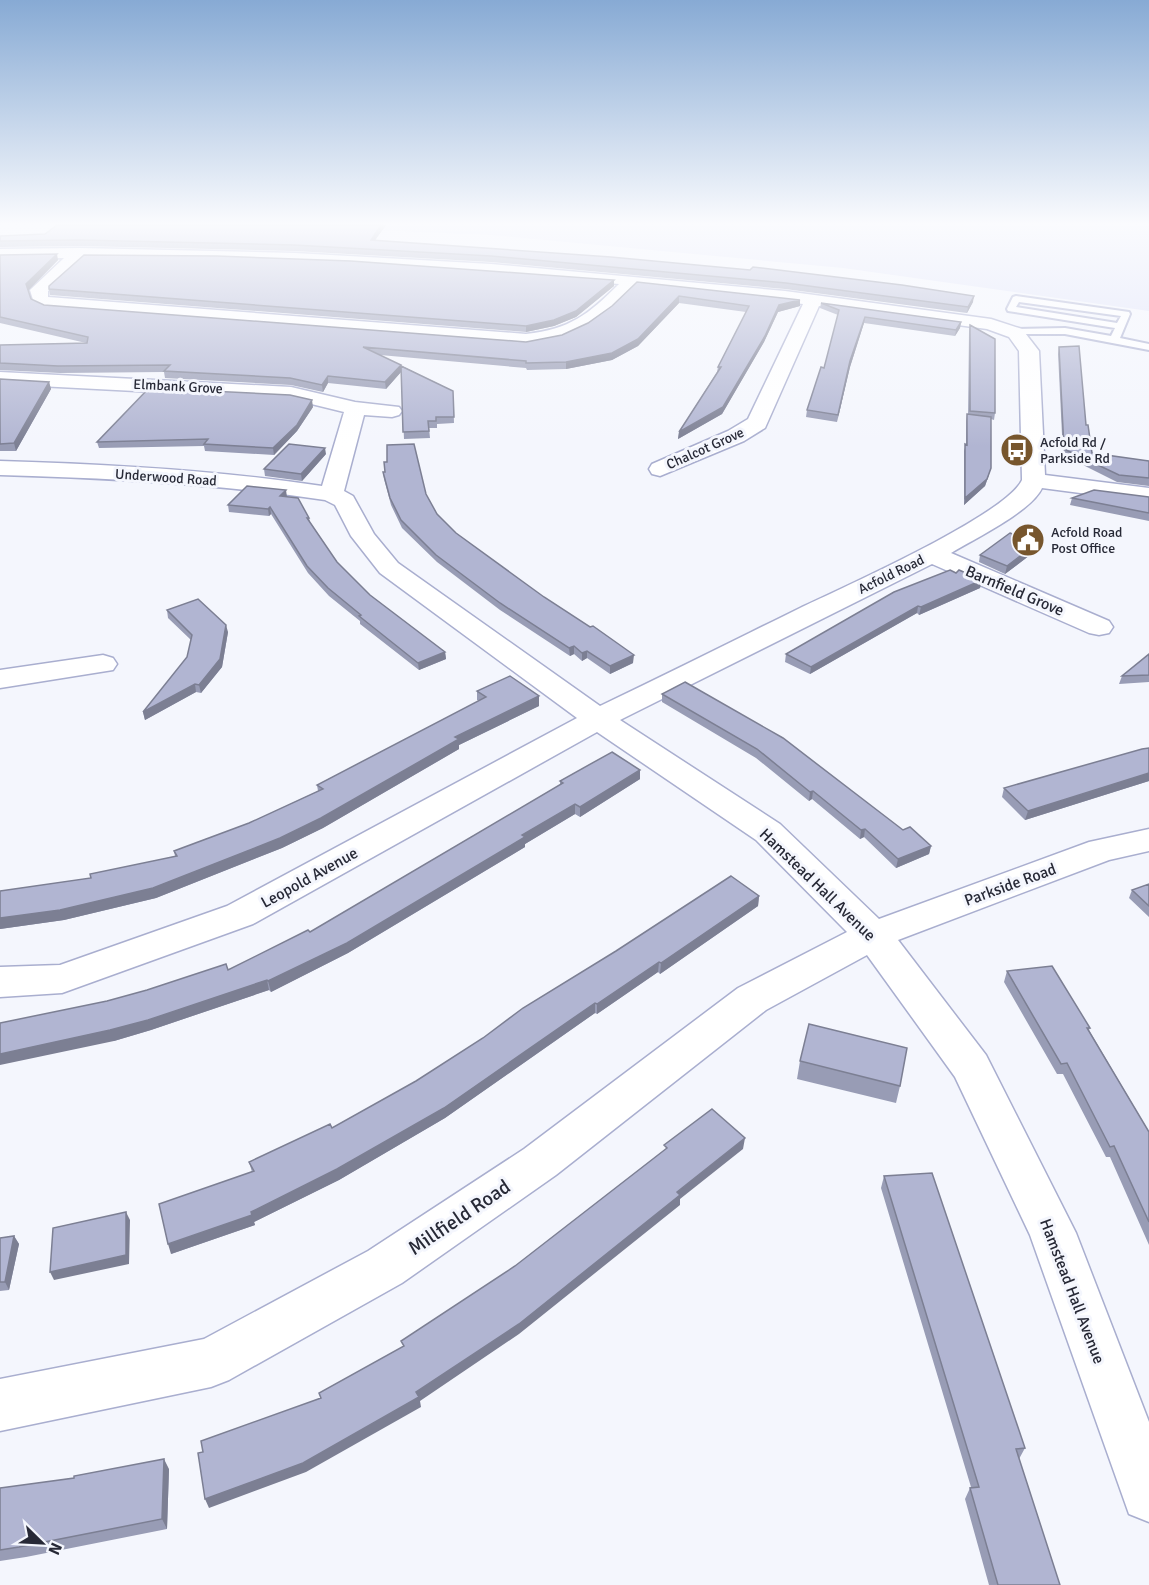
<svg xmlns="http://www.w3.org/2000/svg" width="1149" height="1585" viewBox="0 0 1149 1585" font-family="Signika,sans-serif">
	<rect width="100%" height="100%" fill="#f4f6fd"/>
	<path fill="#dfe2f8" d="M252,225H1149V311L843,268L491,235Z"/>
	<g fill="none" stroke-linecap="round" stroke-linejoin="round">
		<g stroke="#a9aecf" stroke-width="4">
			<path id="lane" d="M1016,296L1129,312L1130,314L1120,338L1149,344V350L1065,334H1011L1009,332L1014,329L1065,328L1111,336L1115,328L1008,311L1007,309L1013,297ZM1019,302L1121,316L1117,323L1016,307Z"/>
		</g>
		<g stroke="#a9aecf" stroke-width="3">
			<path id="street" d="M80,248L295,253L491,264L785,291L991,319L1022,329L1039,351L1045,475L1149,488V502L1042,488C1032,511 974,539 951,553L1109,621L1113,627L1109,633L1099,635L1089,633L932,564L620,720L780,824L879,919L1089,842L1149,829V851L1109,860L898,940L986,1055L1076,1233L1149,1422V1522L1129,1514L1030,1235L955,1077L867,955L766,1010L556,1175L402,1283L229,1380L211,1387L0,1431V1379L204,1339L368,1251L524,1149L738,988L847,932L756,840L597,732L253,924L62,993L0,997V967L60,965L227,906L577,718L380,573L351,536L335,505L325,500C218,484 109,478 0,475V461C107,464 215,470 322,486L344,412L291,399L0,384V372L291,387L355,402L399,407L402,411L399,415L392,417L364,415L344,491L353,496L374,534L398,563L600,706C667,674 733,641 800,608C842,588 1006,515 1022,480L1019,351L1009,337L987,329L819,306L765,428L744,441L660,476L652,474L649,469L652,464L728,431L748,419L803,304L636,286C598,325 581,339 526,346L46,309L34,303L30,290L64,258L0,259V249ZM84,258C262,257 441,268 619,284C588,315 570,329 526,334L48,297V291Z
				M103,655L113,658L117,664L113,670L0,688V670Z"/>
		</g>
		<use href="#lane" fill="#fff" fill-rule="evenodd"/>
		<use href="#street" fill="#fff" fill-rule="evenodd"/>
	</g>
	<path fill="#989cb5" d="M386,225L375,240L973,302L967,313L785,289L491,262L295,251L80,246L0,247V241Z
		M0,255L58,260L28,290L31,299L44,305L526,342L562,335L588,323L612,306L637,282L800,306L778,312L764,342L722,414L678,439L679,432L717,372L718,367L746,312L679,303L638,346L612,360L566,369L527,370L526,368L380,355L453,391L454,423L437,424V428H429L430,438L404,439L401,372L386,389L328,383L323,392L291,385L165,378L164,372L60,373L0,370V345L86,343L0,323Z
		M614,286L576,317L554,326L526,332L50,295L49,289Z
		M821,303L961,322L960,328L955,336L864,323L850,367L837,422L806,417L807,410L824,368L838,315L820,308Z
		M970,325L995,413L994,420L991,419L989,475L985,486L964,505V451L966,444V421L967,414H968L969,331Z
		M1059,347L1086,425L1092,453L1149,461V486L1117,482L1063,455L1058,354Z
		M0,379L49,382L51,389L16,451H0Z
		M313,407L297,431L274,455L205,451L204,446L99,448L97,442Z
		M326,454L302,481L265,476L264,469Z
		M383,472L426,494L437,514L456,533L633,663L610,674L587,658L582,661L574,654L570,656L500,610L437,562L402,528L391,505L384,479Z
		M287,497L309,518L310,522L337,562L370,595L445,652L446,659L419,670L360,624V621L329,596L308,573L271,514L269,516L229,512L228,505Z
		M1149,497V521L1070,505L1072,498Z
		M1034,552L1005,574L979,562L980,555Z
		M956,573L982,580L980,588L919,615L917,613L810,674L785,662L786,654Z
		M167,610L228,632L222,667L201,693L196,692L145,720L143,712L187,657L191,640L168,618Z
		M1149,654V682L1119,684L1122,676Z
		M477,691L539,696V706L459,745V749L323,828L282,848L156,898L64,920L0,929V891L91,878L175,856L174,851L249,823L318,791L317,785L479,701L477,700Z
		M662,694L931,846L929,854L896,868L864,837L860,839L812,799L809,801L756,758L662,702Z
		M1149,748V781L1025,820L1002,797L1004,788Z
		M640,779L580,817L575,814L525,844V847L348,953L271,992L269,990L151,1030L114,1041L107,1001L228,970L310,932L560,785V781Z
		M1149,884V917L1129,898L1132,890Z
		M759,896L758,906L660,974L658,972L597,1014L595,1013L445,1118L339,1180L254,1222L255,1225L171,1254L252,1172L249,1162L332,1128Z
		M1007,971L1090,1028L1089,1030L1149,1132V1245L1110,1157H1106L1063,1074H1057L1004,982Z
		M800,1061L900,1086L896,1103L797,1079Z
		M884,1176L1025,1448L1019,1459L1060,1585H989L965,1499L970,1488L971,1487L881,1188Z
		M14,1236L19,1244L9,1290L0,1291V1238Z
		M169,1469L167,1529L26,1557L0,1561V1488Z"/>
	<path fill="#7c7f93" d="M381,225H386L371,246V240Z
		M57,254L58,260L28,291L26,284Z
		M614,280V286L576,317L554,326L526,332V326Z
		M679,296V303L638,346L612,360L566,369V362Z
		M974,296L973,302L967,313L968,307Z
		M800,300V306L778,312L764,342L722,414L678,439L679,432L779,305Z
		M865,317L864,323L850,367L837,422L850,361Z
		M961,322L960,328L955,336L956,330Z
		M401,365V372L386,389L385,382Z
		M328,376V383L323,392L322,385Z
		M49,382L51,389L16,451L14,443Z
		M312,400L313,407L297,431L274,455L273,448Z
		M325,448L326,454L302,481L301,474Z
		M991,468L985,486L964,505L965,498Z
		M286,490L287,497L280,496Z
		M270,507L271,514L269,516L268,509Z
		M1036,544L1034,552L1005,574L1007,566Z
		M982,580L980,588L919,615L921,607Z
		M918,606L917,613L810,674L811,667Z
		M226,625L228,632L222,667L201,693L199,685Z
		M574,646V654L570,656L569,648Z
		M587,651V658L582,661V653Z
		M445,652L446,659L419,670L418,663Z
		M634,655L633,663L610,674V666Z
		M195,684L196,692L145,720L143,712Z
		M539,696V706L459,745V749L323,828L282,848L156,898L64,920L0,929V918L153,888L455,737Z
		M640,770V779L580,817V807Z
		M1149,773V781L1025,820L1028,811Z
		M813,791L812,799L809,801L810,792Z
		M575,804V814L525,844V847L348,953L271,992L268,981Z
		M865,829L864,837L860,839L861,830Z
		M931,846L929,854L896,868L898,859Z
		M759,896L758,906L660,974L661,963Z
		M659,962L658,972L597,1014V1004Z
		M267,980L269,990L151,1030L114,1041L0,1065V1054Z
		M595,1003V1013L445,1118L339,1180L254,1222L251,1212Z
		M745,1138L743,1149L680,1199V1205L519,1334L420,1401L421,1407L306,1472L209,1508L205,1499L416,1392L677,1192Z
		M126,1212L130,1220L129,1264L54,1280L50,1272Z
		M252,1215L255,1225L171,1254L168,1244Z
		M14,1236L19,1244L9,1290L5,1282Z
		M164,1459L169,1469L167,1529L162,1519Z"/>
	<path fill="#b1b5d2" stroke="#7c7f93" stroke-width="1.5" d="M57,225H381L371,240L611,257L750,270L753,267L902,285L974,296L968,307L786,283L491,256L294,245L79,240L0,241V236L45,234Z
		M57,254L26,284L31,299L44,305L526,342L562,335L588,323L612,306L637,282L800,300L779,305L765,336L723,407L679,432L721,367H718L749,306L679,296L638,339L612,353L566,362L526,363V361L363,347L401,365L385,382L328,376L322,385L290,378L164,371L170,365L58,366L0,363V345L87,343L88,337L0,317V255Z
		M84,255L217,256L351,261L614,280L576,311L554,320L526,326L49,289V286Z
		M821,303L961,322L956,330L865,317L850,361L838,415L807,410L821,367L824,368L839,310Z
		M970,325L995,339V413L970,411Z
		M1079,346L1086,425H1088L1092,453L1149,461V478L1119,475L1064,449L1059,347Z
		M401,366L453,391L454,417H436V421H428L429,431L403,432Z
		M0,379L49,382L14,443L0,444Z
		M149,388L290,395L312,400L297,425L273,448L204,444L208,439L97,442Z
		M967,414L991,417V468L987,479L965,498V444L967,445Z
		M289,444L325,448L301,474L264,469Z
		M414,444L426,494L437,514L456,533L544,597L590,627L593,626L634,655L610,666L587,651L582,653L574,646L569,648L500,603L436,555L401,520L390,498L383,472H385L384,462H387V445Z
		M247,486L286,490L280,496L298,498L309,518H307L337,562L370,595L445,652L418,663L359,616L361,615L328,588L307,566L270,507L268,509L228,505Z
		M1094,490L1149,497V513L1072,498Z
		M1010,533L1036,544L1007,566L980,555Z
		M950,570L956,573L959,570L982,580L921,607L918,606L811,667L786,654L894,592Z
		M198,599L226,625L220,659L199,685L195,684L143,712L187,657L192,635L167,610Z
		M1149,654V675L1122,676Z
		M510,676L539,696L455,737L459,739L321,818L280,838L153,888L60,910L0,918V891L91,878L90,874L177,856L174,851L249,823L323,789L317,785L486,697L477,691Z
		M685,682L783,738L903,830L910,827L931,846L898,859L865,829L861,830L813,791L810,792L757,749L662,694Z
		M1149,748V773L1028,811L1004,788L1142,749Z
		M612,752L640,770L580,807L575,804L522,835L525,837L347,943L268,981L267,980L148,1020L110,1030L0,1054V1023L107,1001L147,990L226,964L228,970L308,930L310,932L563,783L560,781Z
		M731,876L759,896L661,963L659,962L597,1004L595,1003L444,1108L337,1169L251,1212L252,1215L168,1244L159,1204L254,1171L249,1162L330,1124L332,1128L416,1081L483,1038L523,1008L616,951Z
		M1149,884V906L1132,890Z
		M1052,966L1090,1028H1087L1149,1132V1222L1114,1146L1110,1147L1067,1063L1061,1064L1007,971Z
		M809,1024L907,1048L900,1086L800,1061Z
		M712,1109L745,1138L677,1192L680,1195L519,1324L416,1392L419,1397L303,1463L205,1499L198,1453L203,1452L201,1441L321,1398L319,1393L404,1346L401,1341L515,1266L667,1148L664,1145Z
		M932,1173L1025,1448L1016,1449L1060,1585H998L970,1488L979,1487L884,1176Z
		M126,1212V1255L50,1272L53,1228Z
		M14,1236L5,1282H0V1238Z
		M164,1459L162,1519L19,1547L0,1550V1488L74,1478V1476Z"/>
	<linearGradient id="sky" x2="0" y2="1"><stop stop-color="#87aad4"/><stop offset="0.5" stop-color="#fafbfe"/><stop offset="1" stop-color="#fafbfe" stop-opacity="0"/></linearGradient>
	<rect width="1149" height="447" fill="url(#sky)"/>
	<defs>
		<g id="bus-disc" transform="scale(1.725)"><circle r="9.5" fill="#77562d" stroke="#f4f6fd"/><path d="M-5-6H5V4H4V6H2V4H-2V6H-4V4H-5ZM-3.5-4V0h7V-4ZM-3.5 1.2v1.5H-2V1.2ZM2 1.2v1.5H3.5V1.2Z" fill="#fff"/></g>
		<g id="civic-disc" transform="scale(1.725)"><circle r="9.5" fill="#77562d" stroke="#f4f6fd"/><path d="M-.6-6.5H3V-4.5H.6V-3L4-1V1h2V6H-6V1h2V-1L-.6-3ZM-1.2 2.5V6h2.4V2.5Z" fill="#fff"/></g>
	</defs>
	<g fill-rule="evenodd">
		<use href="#bus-disc" x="1017" y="450"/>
		<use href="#civic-disc" x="1028" y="540"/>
	</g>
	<g text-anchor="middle" stroke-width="6" stroke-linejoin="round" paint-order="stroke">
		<g font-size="14" fill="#272936" stroke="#f4f6fd">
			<text transform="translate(178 386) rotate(3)" y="5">Elmbank Grove</text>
			<text transform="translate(705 448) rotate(-24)" y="5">Chalcot Grove</text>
			<text transform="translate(166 477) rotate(4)" y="5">Underwood Road</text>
			<text transform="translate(891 574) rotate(-26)" y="5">Acfold Road</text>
		</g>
		<g font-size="14" fill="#272936" stroke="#f4f6fd" text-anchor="start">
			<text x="1040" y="447">Acfold Rd /<tspan x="1040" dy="16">Parkside Rd</tspan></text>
			<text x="1051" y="537">Acfold Road<tspan x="1051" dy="16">Post Office</tspan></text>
		</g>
		<g font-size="16" fill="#272936" stroke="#f4f6fd">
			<text transform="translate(1015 590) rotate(23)" y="6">Barnfield Grove</text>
			<text transform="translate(309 877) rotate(-29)" y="6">Leopold Avenue</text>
			<text transform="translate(818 884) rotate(44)" y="6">Hamstead Hall Avenue</text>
			<text transform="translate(1010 884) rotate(-20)" y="6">Parkside Road</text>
			<text transform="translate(1073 1291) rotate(69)" y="6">Hamstead Hall Avenue</text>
		</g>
		<g font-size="20" fill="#272936" stroke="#f4f6fd">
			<text transform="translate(459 1217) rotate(-34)" y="7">Millfield Road</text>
		</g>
	</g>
	<g transform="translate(42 1543) rotate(114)" stroke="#f4f6fd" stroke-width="4.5" paint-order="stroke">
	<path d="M0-4.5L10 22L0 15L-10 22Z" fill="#272936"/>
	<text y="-9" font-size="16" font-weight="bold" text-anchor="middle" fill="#272936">N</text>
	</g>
</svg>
